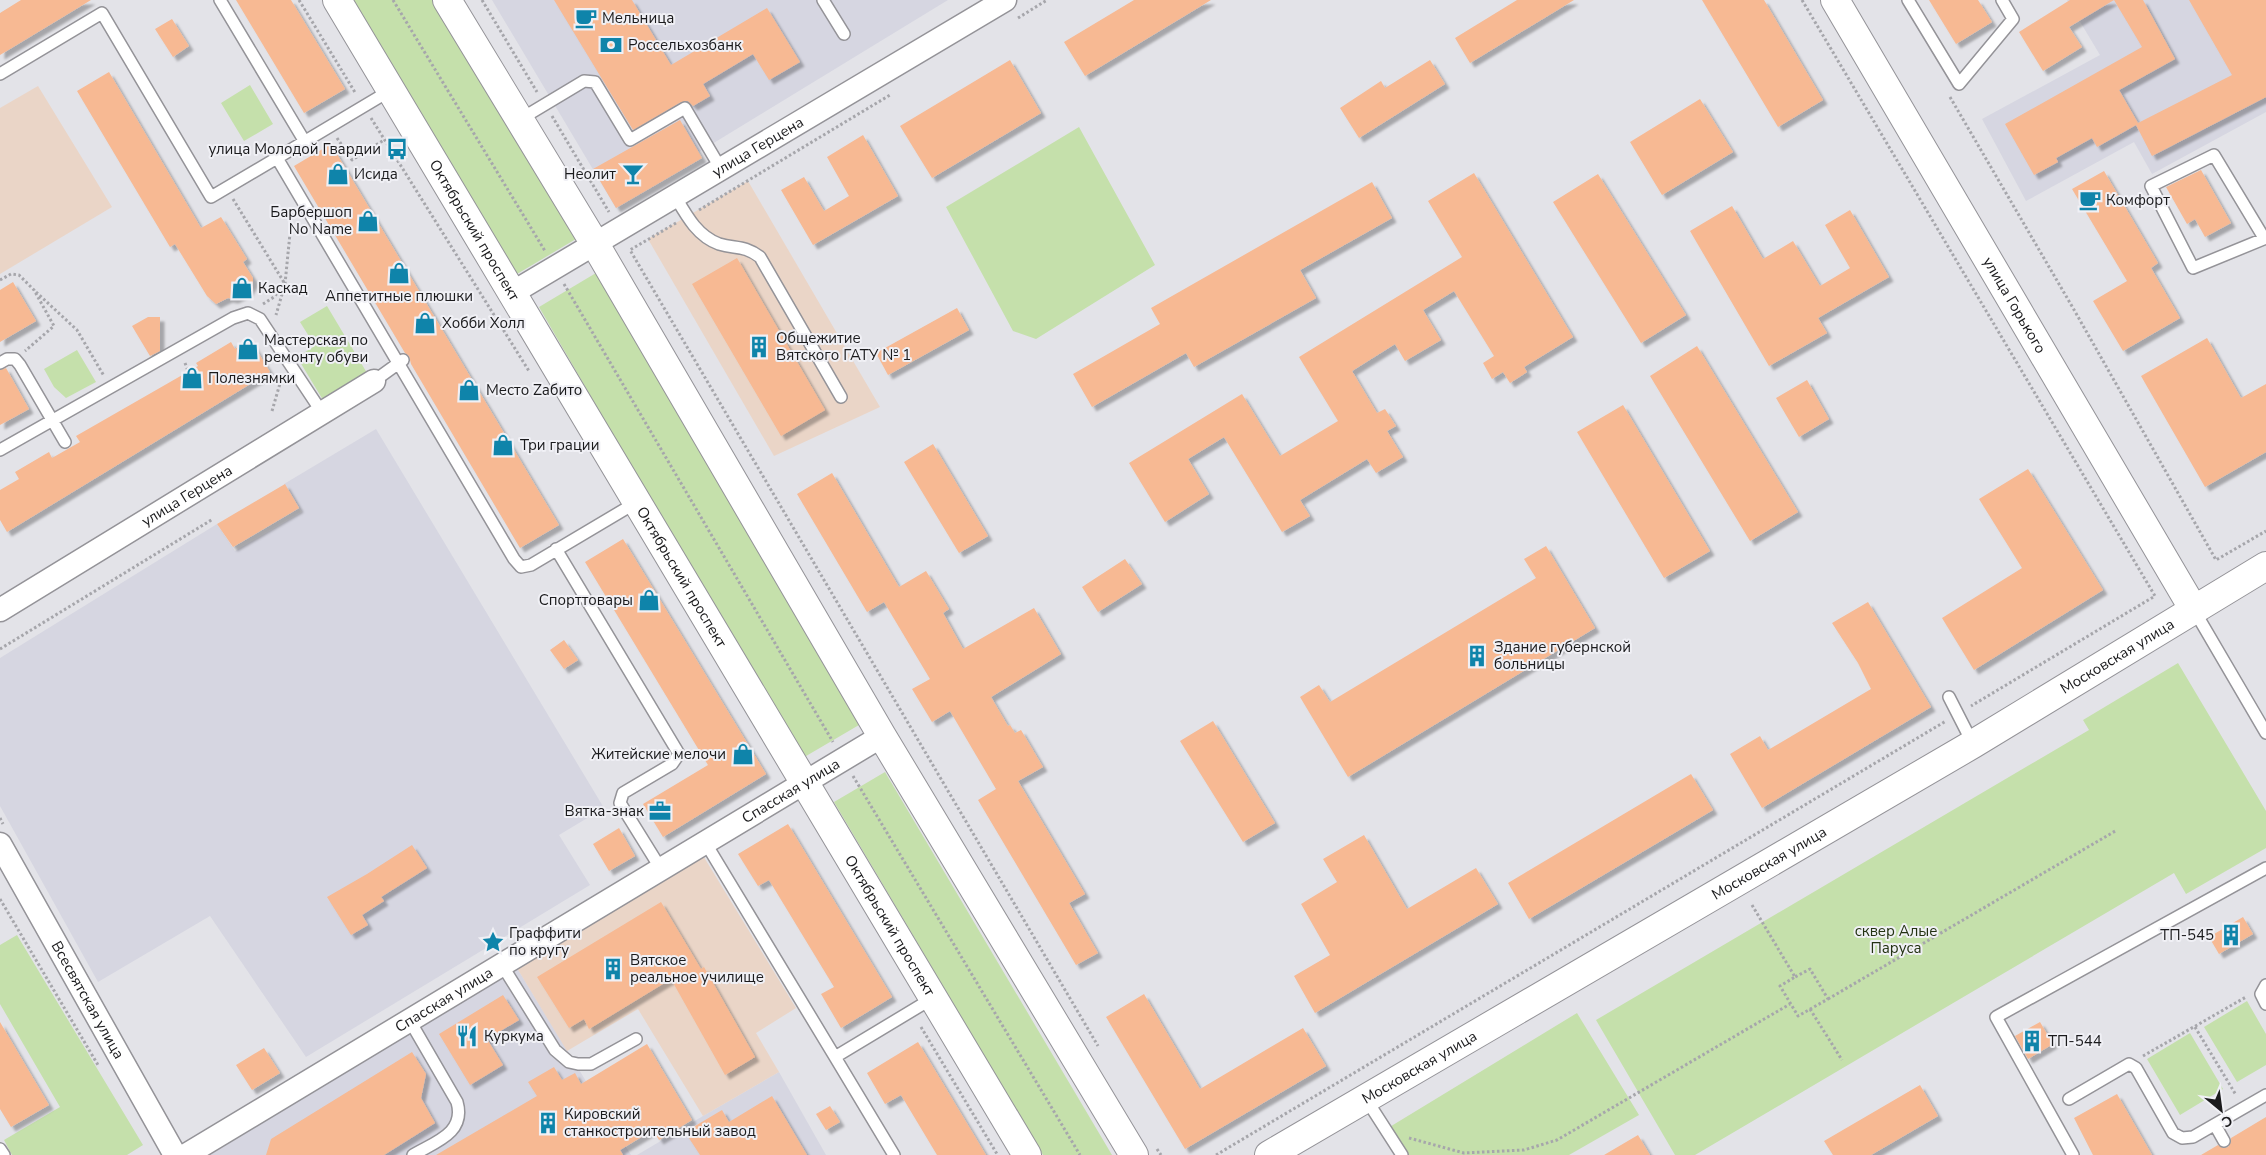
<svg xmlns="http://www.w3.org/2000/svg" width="2266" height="1155" viewBox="0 0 2266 1155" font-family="'Nunito Sans',sans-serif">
	<defs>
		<filter id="shadow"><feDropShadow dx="4.5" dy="4.5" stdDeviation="1" flood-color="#0004"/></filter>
	</defs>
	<rect width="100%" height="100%" fill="#e3e3e8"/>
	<path fill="#d6d6e1" d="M492,0H948L699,152L702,158L616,208Z
		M2067,0H2266V112L2152,174L2134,142L2026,201L1982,119L2100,55Z
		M376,429L604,808L559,835L590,885L306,1057L210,916L98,982L0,806V658L217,524L235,551L302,512L284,484Z
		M517,968L631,1155H210Z
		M779,1072L826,1155H637L703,1116Z"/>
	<path fill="#ead5c7" d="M38,86L112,207L0,274V108Z
		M748,181L880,407L774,456L648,239Z
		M702,854L796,1008L756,1033L779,1072L703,1116L638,1009L567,1051L517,968Z"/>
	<path fill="#c5e0ab" d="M353,0H432L576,239L517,274Z
		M250,85L273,124L244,141L221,103Z
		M1079,127L1155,265L1036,339L1013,331L946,207Z
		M596,273L859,725L801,759L539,307Z
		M327,306L370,378L326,405L297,357L315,346L300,322Z
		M77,350L96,382L66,398L54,387L44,369Z
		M2178,663L2266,811V848L2186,894L2174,873L1695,1155H1675L1596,1020L2089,730L2083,720Z
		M885,772L1112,1155H1043L834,802Z
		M17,935L143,1145L127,1155H12L4,1140L60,1107L0,1004V945Z
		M2247,1001L2266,1034V1065L2237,1082L2204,1027Z
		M1577,1013L1639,1115L1569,1155H1405L1388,1128Z
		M2190,1033L2223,1089L2180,1115L2147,1059Z"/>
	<path fill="#f7b993" filter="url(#shadow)" d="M21,0H91L0,55V13Z
		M236,0H291L345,89L304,113Z
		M554,0H632L671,65L767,8L800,62L769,80L753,54L703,84L710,96L693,106L688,101L681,102L633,130Z
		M1134,0H1211L1085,76L1064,42Z
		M1517,0H1574L1470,63L1455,38Z
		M1702,0H1764L1823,100L1778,127Z
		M1929,0H1978L1992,22L1956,44Z
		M2070,0H2114L2069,27L2082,47L2043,71L2019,32Z
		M2114,0H2143L2175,59L2119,90L2138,123L2232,75L2189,0H2266V97L2152,156L2136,125L2097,147L2092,138L2056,158L2058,162L2034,175L2005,124L2142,47Z
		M172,19L189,46L173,57L155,29Z
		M1010,60L1041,113L932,178L900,126Z
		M1430,60L1445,84L1359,138L1340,108L1381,81L1385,88Z
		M109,72L201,228L221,217L247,259L243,262L253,278V283L248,292L234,299L228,298L216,304L207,296L175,244L170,247L77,91Z
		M1700,99L1733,152L1662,195L1630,142Z
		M680,120L702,158L616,208L593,169Z
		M863,135L898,196L813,245L781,190L804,177L824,211L849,196L827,157Z
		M331,144L559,525L520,548L411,364L409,356L405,353L294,166Z
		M2201,170L2231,223L2205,237L2195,219L2187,224L2166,187Z
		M2104,171L2158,263L2151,268L2180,318L2123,351L2093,301L2127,281L2072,189Z
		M1474,173L1573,337L1524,367L1527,372L1510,383L1503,372L1492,379L1483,363L1494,356L1454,291L1423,310L1441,340L1405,361L1395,344L1352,371L1377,413L1385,409L1396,426L1387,431L1403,457L1376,473L1367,459L1300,500L1310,516L1282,532L1224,437L1188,459L1209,494L1165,522L1129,463L1242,394L1280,456L1338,421L1299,357L1462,257L1428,201Z
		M1598,174L1686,315L1641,343L1553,202Z
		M1372,182L1392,218L1300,270L1316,298L1194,367L1186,353L1092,407L1073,374L1160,324L1151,308Z
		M1732,206L1763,259L1793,241L1820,286L1850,268L1825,225L1850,210L1889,277L1818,318L1827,333L1769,366L1690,231Z
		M737,258L825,410L781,436L692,284Z
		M13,282L36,321L0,342V290Z
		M957,308L969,330L888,375L876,353Z
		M148,317H160V351L150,356L132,326Z
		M2207,338L2241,398L2266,384V452L2205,487L2141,376Z
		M250,339L270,372L7,532L0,520V490L19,479L15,472L49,452L52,458L80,442L76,436L198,366L196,363L231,342L235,349Z
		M1697,346L1798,512L1750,541L1650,376Z
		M6,368L29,409L0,425V370Z
		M1807,380L1829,419L1799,437L1776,398Z
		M1623,405L1710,551L1664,578L1577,432Z
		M933,444L988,536L959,553L904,462Z
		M2028,469L2103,590L1974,670L1942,618L2022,568L1979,499Z
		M832,473L899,587L926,571L949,609L943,613L963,649L1034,608L1061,654L991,697L1008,726L1010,725L1015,733L1021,730L1043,767L1018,781L1085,894L1069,903L1098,953L1076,965L978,800L996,789L950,711L932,722L912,689L930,679L884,602L867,612L797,494Z
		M285,484L299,508L233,547L217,524Z
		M623,539L766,774L663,837L643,804L708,765L585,562Z
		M1546,546L1595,628L1348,777L1300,697L1319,685L1330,702L1536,578L1524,559Z
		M1125,559L1142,584L1098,612L1082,587Z
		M1868,602L1931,707L1762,808L1730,754L1760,736L1768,750L1871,689L1858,663L1832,623Z
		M564,640L578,660L564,669L550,650Z
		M1213,721L1275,823L1243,842L1180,741Z
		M1691,774L1713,810L1529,919L1508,883Z
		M788,824L892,997L841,1028L821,994L834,987L769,880L758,886L738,854Z
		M619,828L635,856L609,871L593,844Z
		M1364,835L1407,909L1476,868L1498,904L1315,1013L1294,976L1330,955L1301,904L1337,882L1323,859Z
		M412,845L427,868L381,897L384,901L362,915L368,925L351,935L327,897L367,874Z
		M661,902L701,969L704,967L755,1057L725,1075L671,979L589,1029L584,1019L569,1028L537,977Z
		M2243,917L2253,934L2219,954L2209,937Z
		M1144,994L1200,1089L1303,1028L1326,1066L1185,1149L1106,1017Z
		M503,995L519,1020L487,1039L503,1065L470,1085L439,1034Z
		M0,1022L49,1105L11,1127L0,1109Z
		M2040,1022L2053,1044L2028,1059L2015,1036Z
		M918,1042L986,1155H937L901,1095L885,1104L867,1073Z
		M647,1044L692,1120L659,1140L653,1130L620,1150L623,1155H436L537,1096L528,1082L554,1067L562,1080L575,1073L581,1084Z
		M264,1048L280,1073L252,1090L236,1065Z
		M412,1052L426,1074L421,1098L435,1123L384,1155H266L271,1139Z
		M1920,1085L1938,1116L1871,1155H1833L1824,1141Z
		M2117,1094L2152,1155H2093L2074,1118Z
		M772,1096L807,1155H700L685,1132L722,1110L729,1122Z
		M830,1106L840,1122L826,1130L816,1114Z
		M2266,1117V1155H2201L2218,1145L2223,1148L2228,1147L2231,1142V1138Z
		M1638,1135L1650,1155H1604Z"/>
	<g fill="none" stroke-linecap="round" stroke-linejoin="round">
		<g stroke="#949398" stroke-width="14">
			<path id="lane" d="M220,0L305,142
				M823,0L844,34
				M1908,0L1959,84L2013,19L2002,0
				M0,74L102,13L211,197L277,158
				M391,90L277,158L514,559L521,567L531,565L637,502
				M519,120L584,81L595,82L630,140L685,108L721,169
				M675,196C686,215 697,236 719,244C736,249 744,245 760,257L841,397
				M2264,238L2214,155L2151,186L2193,268L2266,238
				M0,363L7,359H15L20,365L65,442
				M374,381L403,360
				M0,450L233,318L248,313L260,319L323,414
				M556,549L679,754L672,764L623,793L620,803L661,869
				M2194,610L2266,733
				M1949,697L1973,744
				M705,842L835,1057L933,998
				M502,965L555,1050L569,1062L578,1064H591L636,1039
				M2266,985L2261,994L2266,1004
				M410,1021L457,1102C466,1133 435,1142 413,1155
				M835,1057L894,1155
				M1366,1099L1402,1155
				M2069,1099L2129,1064L2136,1068L2173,1133L2182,1138L2193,1137L2266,1095
				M2215,1125L2224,1141
				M0,1149L4,1155
				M2073,1155L1996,1017L2266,868"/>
		</g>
		<g stroke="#949398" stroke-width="25">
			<g id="street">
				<path id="s1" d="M512,293L1005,0"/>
				<path id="s2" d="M0,610L374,381"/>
				<path id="s3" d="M0,844L175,1155"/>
				<path id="s4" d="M186,1155L882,736"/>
			</g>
		</g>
		<g stroke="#949398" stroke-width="30">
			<g id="secondary">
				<path id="s5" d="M1835,0L2194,610"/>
				<path id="s6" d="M1269,1155L1973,744L2266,566"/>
			</g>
		</g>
		<g stroke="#949398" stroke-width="30">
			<g id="primary">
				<path id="s7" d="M337,0L1027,1155"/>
				<path d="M447,0L595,244L882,736L1134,1155"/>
			</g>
		</g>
		<path stroke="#a6a6ab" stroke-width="3" stroke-dasharray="2.5 2.5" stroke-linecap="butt" d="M299,0L356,94
			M393,0L545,251
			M482,0L537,92
			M1802,0L2155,596L1971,706
			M1018,18L1047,0
			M1950,97L2073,308L2216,560L2266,531
			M552,116L609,212
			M371,118L529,371
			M337,138L352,160L384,140
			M233,199L285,284L276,315
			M699,210L890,95
			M676,223L630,250L1098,1046
			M0,280L11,274L19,275L34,290L54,326L25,351
			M564,284L833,742
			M36,292L77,330L104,376
			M263,304L274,297L285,284L292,213
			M185,363L188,371
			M272,411L281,380
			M0,649L213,519
			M853,776L1080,1155
			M0,818L3,824
			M0,899L98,1065
			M1752,905L1795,977L1780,986L1798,1016L1828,999L1810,969L1795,977
			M1828,999L2117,830
			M1810,1009L1842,1060
			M921,1027L997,1154
			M2195,1027L2236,1095
			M2143,1056L2246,997
			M1409,1138L1464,1153L1524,1150L1557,1140L1790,1004
			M1157,1149L1161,1155
			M1216,1155L1946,721"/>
		<use href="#lane" stroke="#fff" stroke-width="11"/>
		<use href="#street" stroke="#fff" stroke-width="22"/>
		<use href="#secondary" stroke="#fff" stroke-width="28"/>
		<use href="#primary" stroke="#fff" stroke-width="28"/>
	</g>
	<defs>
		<g id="cafe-bare" transform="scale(1.725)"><path d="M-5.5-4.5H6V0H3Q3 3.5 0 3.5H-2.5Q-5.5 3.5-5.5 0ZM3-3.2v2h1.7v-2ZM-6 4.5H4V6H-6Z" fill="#0f84aa" stroke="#f0f0f5" stroke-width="2.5" paint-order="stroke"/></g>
		<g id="bank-bare" transform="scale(1.725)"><path d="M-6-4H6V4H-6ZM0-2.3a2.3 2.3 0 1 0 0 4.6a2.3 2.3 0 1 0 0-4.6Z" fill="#0f84aa" stroke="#f0f0f5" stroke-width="2.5" paint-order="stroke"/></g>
		<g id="bus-bare" transform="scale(1.725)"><path d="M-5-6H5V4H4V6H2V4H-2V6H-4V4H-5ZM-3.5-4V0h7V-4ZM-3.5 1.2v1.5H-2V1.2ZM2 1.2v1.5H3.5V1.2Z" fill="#0f84aa" stroke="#f0f0f5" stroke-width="2.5" paint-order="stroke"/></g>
		<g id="shop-bare" transform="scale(1.725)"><path d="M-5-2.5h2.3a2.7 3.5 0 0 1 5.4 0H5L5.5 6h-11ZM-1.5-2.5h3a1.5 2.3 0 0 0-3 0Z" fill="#0f84aa" stroke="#f0f0f5" stroke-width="2.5" paint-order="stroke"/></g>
		<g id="bar-bare" transform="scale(1.725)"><path d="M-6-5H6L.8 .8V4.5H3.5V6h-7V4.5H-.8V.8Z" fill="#0f84aa" stroke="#f0f0f5" stroke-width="2.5" paint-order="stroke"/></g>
		<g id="building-bare" transform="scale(1.725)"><path d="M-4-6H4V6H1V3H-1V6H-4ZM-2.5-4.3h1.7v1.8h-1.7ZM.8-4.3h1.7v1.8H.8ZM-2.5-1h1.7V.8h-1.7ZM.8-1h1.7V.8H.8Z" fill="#0f84aa" stroke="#f0f0f5" stroke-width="2.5" paint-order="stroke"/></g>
		<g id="office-bare" transform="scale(1.725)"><path d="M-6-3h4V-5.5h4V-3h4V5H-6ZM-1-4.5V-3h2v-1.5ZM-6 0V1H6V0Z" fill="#0f84aa" stroke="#f0f0f5" stroke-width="2.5" paint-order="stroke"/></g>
		<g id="sight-bare" transform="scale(1.725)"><path d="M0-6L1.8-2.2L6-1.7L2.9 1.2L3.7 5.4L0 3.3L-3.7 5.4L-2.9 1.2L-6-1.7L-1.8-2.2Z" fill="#0f84aa" stroke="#f0f0f5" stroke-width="2.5" paint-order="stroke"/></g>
		<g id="restaurant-bare" transform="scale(1.725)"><path d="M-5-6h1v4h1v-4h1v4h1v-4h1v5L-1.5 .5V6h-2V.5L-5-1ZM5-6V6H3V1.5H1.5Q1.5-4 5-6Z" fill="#0f84aa" stroke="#f0f0f5" stroke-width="2.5" paint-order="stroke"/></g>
	</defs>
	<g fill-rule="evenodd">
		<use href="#cafe-bare" x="586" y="18"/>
		<use href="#bank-bare" x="611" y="45"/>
		<use href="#bus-bare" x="397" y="149"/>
		<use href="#shop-bare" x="338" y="174"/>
		<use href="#bar-bare" x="633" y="174"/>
		<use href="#cafe-bare" x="2090" y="200"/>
		<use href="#shop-bare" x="368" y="221"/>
		<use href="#shop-bare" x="399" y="273"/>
		<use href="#shop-bare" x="242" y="288"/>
		<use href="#shop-bare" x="425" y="323"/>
		<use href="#building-bare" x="759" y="347"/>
		<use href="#shop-bare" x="248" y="349"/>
		<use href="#shop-bare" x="192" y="378"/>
		<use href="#shop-bare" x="469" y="390"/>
		<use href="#shop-bare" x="503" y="445"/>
		<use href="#shop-bare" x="649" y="600"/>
		<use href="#building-bare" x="1477" y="656"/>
		<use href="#shop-bare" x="743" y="754"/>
		<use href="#office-bare" x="660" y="811"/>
		<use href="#building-bare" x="2231" y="935"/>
		<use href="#sight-bare" x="493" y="942"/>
		<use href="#building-bare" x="613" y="969"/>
		<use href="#restaurant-bare" x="467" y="1036"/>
		<use href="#building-bare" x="2032" y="1041"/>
		<use href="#building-bare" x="548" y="1123"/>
	</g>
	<g text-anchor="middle" stroke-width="4" stroke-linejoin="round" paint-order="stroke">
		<g font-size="15" fill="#1a1a1c" stroke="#f0f0f5" text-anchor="start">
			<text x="602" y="23">Мельница</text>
			<text x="628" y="50">Россельхозбанк</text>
			<text x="381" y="154" text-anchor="end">улица Молодой Гвардии</text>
			<text x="354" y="179">Исида</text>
			<text x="616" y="179" text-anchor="end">Неолит</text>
			<text x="2106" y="205">Комфорт</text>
			<text x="352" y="217" text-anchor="end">Барбершоп<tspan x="352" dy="17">No Name</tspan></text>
			<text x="258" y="293">Каскад</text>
			<text x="399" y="301" text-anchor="middle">Аппетитные плюшки</text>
			<text x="442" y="328">Хобби Холл</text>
			<text x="776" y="343">Общежитие<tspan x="776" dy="17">Вятского ГАТУ № 1</tspan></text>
			<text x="264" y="345">Мастерская по<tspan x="264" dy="17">ремонту обуви</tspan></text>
			<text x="208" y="383">Полезнямки</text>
			<text x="486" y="395">Место Zабито</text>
			<text x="520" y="450">Три грации</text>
			<text x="633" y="605" text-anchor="end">Спорттовары</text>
			<text x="1494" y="652">Здание губернской<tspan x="1494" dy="17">больницы</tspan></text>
			<text x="726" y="759" text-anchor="end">Житейские мелочи</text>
			<text x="644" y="816" text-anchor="end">Вятка-знак</text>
			<text x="509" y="938">Граффити<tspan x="509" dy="17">по кругу</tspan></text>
			<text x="2214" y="940" text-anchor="end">ТП-545</text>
			<text x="630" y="965">Вятское<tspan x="630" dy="17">реальное училище</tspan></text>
			<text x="484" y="1041">Куркума</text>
			<text x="2048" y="1046">ТП-544</text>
			<text x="564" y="1119">Кировский<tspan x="564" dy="17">станкостроительный завод</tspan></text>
		</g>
		<g font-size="15" fill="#1a1a1c" stroke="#f0f0f5">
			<text dy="5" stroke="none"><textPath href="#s1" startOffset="286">улица Герцена</textPath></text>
			<text dy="5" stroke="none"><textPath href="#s7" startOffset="268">Октябрьский проспект</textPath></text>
			<text dy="5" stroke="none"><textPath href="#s5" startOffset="354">улица Горького</textPath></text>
			<text dy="5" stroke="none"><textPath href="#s2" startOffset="219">улица Герцена</textPath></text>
			<text dy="5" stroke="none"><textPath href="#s7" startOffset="672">Октябрьский проспект</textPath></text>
			<text dy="5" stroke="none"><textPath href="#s6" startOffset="984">Московская улица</textPath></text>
			<text dy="5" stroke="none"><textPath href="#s4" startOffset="706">Спасская улица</textPath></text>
			<text dy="5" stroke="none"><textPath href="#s6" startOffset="579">Московская улица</textPath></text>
			<text dy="5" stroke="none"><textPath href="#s7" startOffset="1078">Октябрьский проспект</textPath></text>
			<text dy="5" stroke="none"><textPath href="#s3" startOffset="179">Всесвятская улица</textPath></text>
			<text dy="5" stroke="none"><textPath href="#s4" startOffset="301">Спасская улица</textPath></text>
			<text dy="5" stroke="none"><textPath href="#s6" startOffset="174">Московская улица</textPath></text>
		</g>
		<g font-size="15" fill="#233212" stroke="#f0f0f5">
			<text x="1896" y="936">сквер Алые<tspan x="1896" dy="17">Паруса</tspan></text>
		</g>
	</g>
	<g transform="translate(2221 1110) rotate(151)" stroke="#f0f0f5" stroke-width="4" paint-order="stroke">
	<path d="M0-4L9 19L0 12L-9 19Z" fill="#1a1a1c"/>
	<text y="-8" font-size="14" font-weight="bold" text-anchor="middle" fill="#1a1a1c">С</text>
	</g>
</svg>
